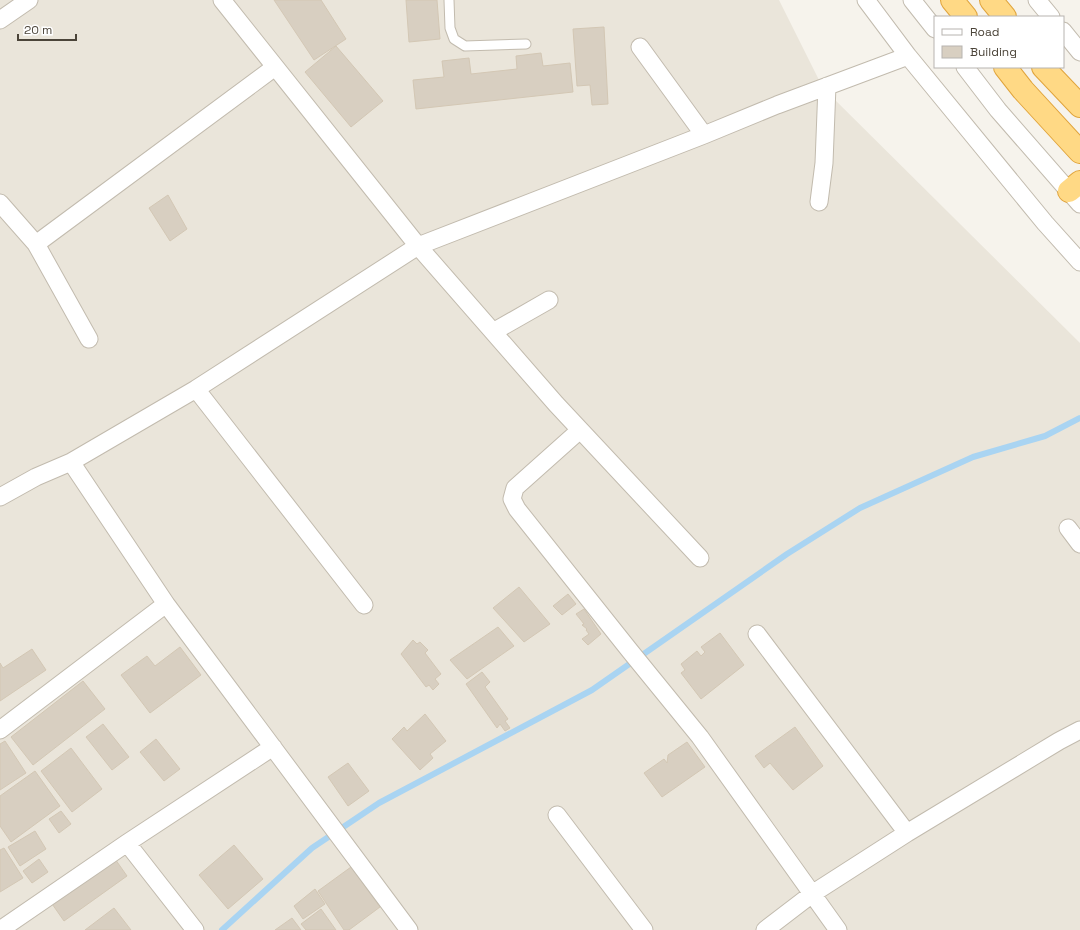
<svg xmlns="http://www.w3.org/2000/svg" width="1080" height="930" viewBox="0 0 1080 930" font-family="'Space Grotesk',sans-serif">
	<rect width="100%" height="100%" fill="#f6f3ec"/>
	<path fill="#eae5da" d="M0,0H779L823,88L1080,343V930H0Z"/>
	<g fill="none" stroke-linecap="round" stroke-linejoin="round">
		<path stroke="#a9d4f2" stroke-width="6" d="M222,930L312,848L379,803L592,690L787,554L860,508L973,457L1045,436L1080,418"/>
	</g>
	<path fill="#d8cfc1" stroke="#d3c7b4" d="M274,0H321L346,39L314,60Z
		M406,0H437L440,39L409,42Z
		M604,27L608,104L592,105L590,85L577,86L573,29Z
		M336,46L383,101L351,127L305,72Z
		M541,53L543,66L570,63L573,92L416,109L413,80L444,77L442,61L469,58L471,74L517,69L516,56Z
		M168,195L187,229L170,241L149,208Z
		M519,587L550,624L524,642L493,608Z
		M568,594L576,604L562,615L553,606Z
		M584,609L601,634L588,645L582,639L589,634L586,630L587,629L582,625L584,624L576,614Z
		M498,627L514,646L467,679L450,660Z
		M720,633L744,665L701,699L681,673L685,670L681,664L697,651L701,656L705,652L701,647Z
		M413,640L417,644L420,642L428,650L425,653L441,674L435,679L439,684L433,690L429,685L426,687L401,654Z
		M180,647L201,675L150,713L121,675L147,656L155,666Z
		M32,649L46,670L0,701V663L3,668Z
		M482,672L490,682L485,687L508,719L505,721L510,728L505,731L500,724L497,728L466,684Z
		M83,681L105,709L33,765L11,737Z
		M425,714L446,741L430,754L433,758L420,770L392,739L404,727L407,731Z
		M103,724L129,757L112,770L86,737Z
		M795,727L823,766L793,790L770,763L764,768L755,756Z
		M156,739L180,769L164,781L140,752Z
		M5,741L26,773L0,790V744Z
		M687,742L705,767L662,797L644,773L664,759L667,763L668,755Z
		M71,748L102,789L72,812L41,771Z
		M348,763L369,791L348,806L328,777Z
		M35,771L60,806L11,842L0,826V796Z
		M61,811L71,824L59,833L49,819Z
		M35,831L46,849L20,866L8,847Z
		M234,845L263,879L228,909L199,875Z
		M4,848L23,878L0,892V850Z
		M113,856L127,876L64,921L50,901Z
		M39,859L48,872L32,883L23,871Z
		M351,867L380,907L349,930H344L318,891Z
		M315,889L325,904L303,919L294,906Z
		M114,908L131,930H85Z
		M321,909L336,930H306L301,924Z
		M292,918L301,930H275Z"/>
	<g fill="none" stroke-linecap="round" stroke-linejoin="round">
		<g stroke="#c2bbae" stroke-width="11">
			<path id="service" d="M449,0L450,28L454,39L465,46L526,44"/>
		</g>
		<g stroke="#c2bbae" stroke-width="19">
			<path id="minor" d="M222,0L418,246L556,404L700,558
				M866,0L908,56L1045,223L1080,262
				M912,0L935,29
				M1037,0L1051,17
				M0,20L29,0
				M1063,31L1080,52
				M640,47L704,135
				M965,67L998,110L1080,204
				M819,202L824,163L827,86
				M0,203L36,244L89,339
				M36,244L275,67
				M493,332L549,300
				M196,389L364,605
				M580,430L515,488L512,499L517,509L630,651L700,737L838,930
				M71,462L166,604L409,930
				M0,497L36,477L71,462L196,389L418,246L704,135L777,105L908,56
				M1068,528L1080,544
				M757,634L907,833
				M0,730L166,604
				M557,815L644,930
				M127,843L195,930
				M0,930L127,843L273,747
				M765,930L812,894L907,833L1059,741L1080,730"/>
		</g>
		<g stroke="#e0a43c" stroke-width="24">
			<path id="trunk" d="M952,0L966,17
				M991,0L1005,17
				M1005,67L1023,90L1080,152
				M1043,67L1080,106
				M1069,191L1080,182"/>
		</g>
		<use href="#service" stroke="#fff" stroke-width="9"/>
		<use href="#minor" stroke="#fff" stroke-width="17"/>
		<use href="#trunk" stroke="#ffd985" stroke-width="22"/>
	</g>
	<rect x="934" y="16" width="130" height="52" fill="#ffffff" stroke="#b7b4b0"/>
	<rect x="942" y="29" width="20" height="6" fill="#ffffff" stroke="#b7b4b0"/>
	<text x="970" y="36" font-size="12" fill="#4b4439">Road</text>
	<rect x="942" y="46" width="20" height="12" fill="#d8cfc1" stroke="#b7b4b0"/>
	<text x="970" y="56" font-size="12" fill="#4b4439">Building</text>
	<path d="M18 34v6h58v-6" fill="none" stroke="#4b4439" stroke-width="2"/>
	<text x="24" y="34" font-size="12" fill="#4b4439" stroke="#ffffff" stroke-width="3" paint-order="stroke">20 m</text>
</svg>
